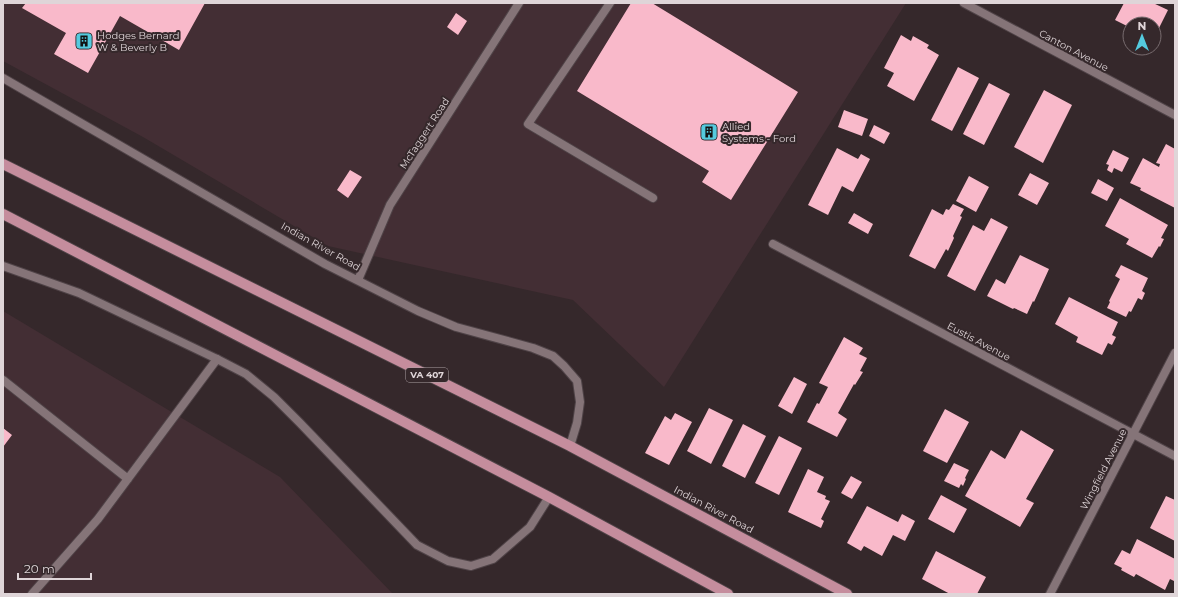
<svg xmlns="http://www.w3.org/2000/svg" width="1178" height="597" viewBox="0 0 1178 597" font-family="Montserrat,sans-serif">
	<rect width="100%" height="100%" fill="#35282b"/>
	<path fill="#432e34" d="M3,3H906L664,387L573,300L328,246L143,137L3,61Z
		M3,311L280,477L393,594H3Z"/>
	<path fill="#f9b9ca" d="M26,3H205L179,50L120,16L88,73L54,54L66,33L22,8Z
		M631,3H652L798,92L731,200L702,182L709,171L577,91Z
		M1124,3H1153L1168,10L1154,38V24H1130V30L1128,28L1129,27L1115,20Z
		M456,13L467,21L458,35L447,27Z
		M901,35L911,41L913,36L929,45L927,48L939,55L914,101L887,86L894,73L884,68Z
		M958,67L979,78L952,131L931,120Z
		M989,83L1010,94L984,145L963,134Z
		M1044,90L1072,105L1043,163L1014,147Z
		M844,110L868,119L862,136L838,127Z
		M874,125L890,133L884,144L869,136Z
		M1166,144L1175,149V208L1140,190L1141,188L1130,183L1143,158L1159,167L1160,164L1156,163Z
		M837,148L858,159L861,154L870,159L853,192L842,186L828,215L808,205Z
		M1113,150L1129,158L1122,172L1114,168L1112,173L1107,170L1109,165L1106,164Z
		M350,170L362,177L348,198L337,190Z
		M1030,173L1049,183L1037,205L1018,195Z
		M969,176L989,187L976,212L956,201Z
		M1098,179L1114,188L1107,201L1091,193Z
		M1120,198L1168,225L1161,238L1164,239L1160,247L1159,246L1152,258L1126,244L1129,239L1105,226Z
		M953,204L964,209L960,216L962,217L953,236L954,238L948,251L946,249L935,269L909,256L932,209L943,215L946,209L949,210Z
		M854,213L873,224L868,234L848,223Z
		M991,218L1008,227L975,291L947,276L973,225L984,231Z
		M1020,255L1049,269L1034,302L1033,301L1027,314L1014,308L1013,309L987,296L996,279L1005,284Z
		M1121,265L1148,278L1142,291L1145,293L1142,300L1138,298L1131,312L1129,311L1126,317L1107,308L1110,302L1109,301L1120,279L1115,276Z
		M1069,297L1118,322L1112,335L1116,337L1112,345L1108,343L1102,355L1076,342L1078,337L1055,324Z
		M844,337L863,348L859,354L867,358L860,371L863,372L855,385L854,384L838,413L847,419L837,437L807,422L817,403L819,404L828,387L819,383Z
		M794,377L807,384L792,414L778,406Z
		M709,408L733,420L711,464L687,451Z
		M945,409L969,422L947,463L923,451Z
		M675,413L692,422L669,465L645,453L665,416L671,420Z
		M743,424L766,436L745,478L722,466Z
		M3,428L12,435L3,447Z
		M1021,430L1054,450L1026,499L1034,503L1020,527L965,496L991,450L1005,459Z
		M779,436L802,448L779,495L755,483Z
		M954,463L969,470L965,478L966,479L963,486L961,484L959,488L944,481Z
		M808,469L824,477L817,492L826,496L825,499L830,501L821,519L824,521L821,528L788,512Z
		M851,476L862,482L852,499L841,493Z
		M941,495L967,509L954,533L928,519Z
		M1166,496L1175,500V541L1150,528Z
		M867,506L898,522L902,514L915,521L905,541L893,535L882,556L864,546L861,551L847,543Z
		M1137,539L1175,559V580L1174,581L1170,579L1165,590L1136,574L1134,577L1121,570L1122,568L1114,564L1122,550L1130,554Z
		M936,551L986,577L977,594H950L922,579Z"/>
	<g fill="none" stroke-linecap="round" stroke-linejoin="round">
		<g stroke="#4f4347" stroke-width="10">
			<path id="lane" d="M610,3L528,124L653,198
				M3,380L128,479
				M32,594L98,519L217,359"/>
		</g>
		<g stroke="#4f4347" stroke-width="10">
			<path id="street" d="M964,3L1175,115
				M3,78L325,264L418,311L456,327L533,348L553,356L564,366L577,381L580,402L577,423L570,446
				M773,244L1175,456
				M3,266L79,293L217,359L246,374L274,397L300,423L417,545L448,561L471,566L493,559L530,527L549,497
				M358,280L390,205L519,3
				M1050,594L1175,353"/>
		</g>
		<g stroke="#4f4347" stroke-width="12">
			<path id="primary" d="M3,164L570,446L847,594
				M3,214L549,497L728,594"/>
		</g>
		<use href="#lane" stroke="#857478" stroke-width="8"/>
		<use href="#street" stroke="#857478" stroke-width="8"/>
		<use href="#primary" stroke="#c58d9d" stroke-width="10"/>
	</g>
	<defs>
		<g id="building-square" transform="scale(0.9)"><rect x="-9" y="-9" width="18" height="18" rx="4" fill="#54cade" stroke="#35282b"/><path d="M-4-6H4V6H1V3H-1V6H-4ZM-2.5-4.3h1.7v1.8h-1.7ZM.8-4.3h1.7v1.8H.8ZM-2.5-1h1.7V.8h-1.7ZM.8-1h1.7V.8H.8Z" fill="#111"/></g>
	</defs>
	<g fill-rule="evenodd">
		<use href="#building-square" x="84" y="41"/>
		<use href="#building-square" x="709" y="132"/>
	</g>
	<g text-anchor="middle" stroke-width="4" stroke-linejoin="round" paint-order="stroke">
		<rect fill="#35282b" stroke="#aca1a4" stroke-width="1" x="406" y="368" width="42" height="14" rx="3"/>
		<g font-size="9" font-weight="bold" fill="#dfd5d8">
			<text x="427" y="378">VA 407</text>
		</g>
		<g font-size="10" fill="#dfd5d8" stroke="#35282b" text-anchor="start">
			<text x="97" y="39">Hodges Bernard<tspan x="97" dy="12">W &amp; Beverly B</tspan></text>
			<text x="722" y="130">Allied<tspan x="722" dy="12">Systems - Ford</tspan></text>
		</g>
		<g font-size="10" fill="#dfd5d8" stroke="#35282b">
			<text transform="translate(1074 50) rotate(28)" y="4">Canton Avenue</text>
			<text transform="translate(424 133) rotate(-57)" y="4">McTaggert Road</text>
			<text transform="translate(321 246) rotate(29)" y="4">Indian River Road</text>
			<text transform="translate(979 341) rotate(28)" y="4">Eustis Avenue</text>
			<text transform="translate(1103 469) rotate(-63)" y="4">Wingfield Avenue</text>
			<text transform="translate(714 509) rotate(28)" y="4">Indian River Road</text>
		</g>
	</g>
	<rect width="1178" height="597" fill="none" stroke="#dfd5d8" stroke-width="8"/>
	<g transform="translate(1142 36)"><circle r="19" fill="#35282b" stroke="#796d70"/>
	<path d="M0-3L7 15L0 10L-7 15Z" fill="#54cade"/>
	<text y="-6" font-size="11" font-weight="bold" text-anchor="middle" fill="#dfd5d8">N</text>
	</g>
	<path d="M18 573v6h73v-6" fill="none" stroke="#dfd5d8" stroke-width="2"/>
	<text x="24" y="573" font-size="12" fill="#dfd5d8" stroke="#35282b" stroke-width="3" paint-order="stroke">20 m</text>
</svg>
